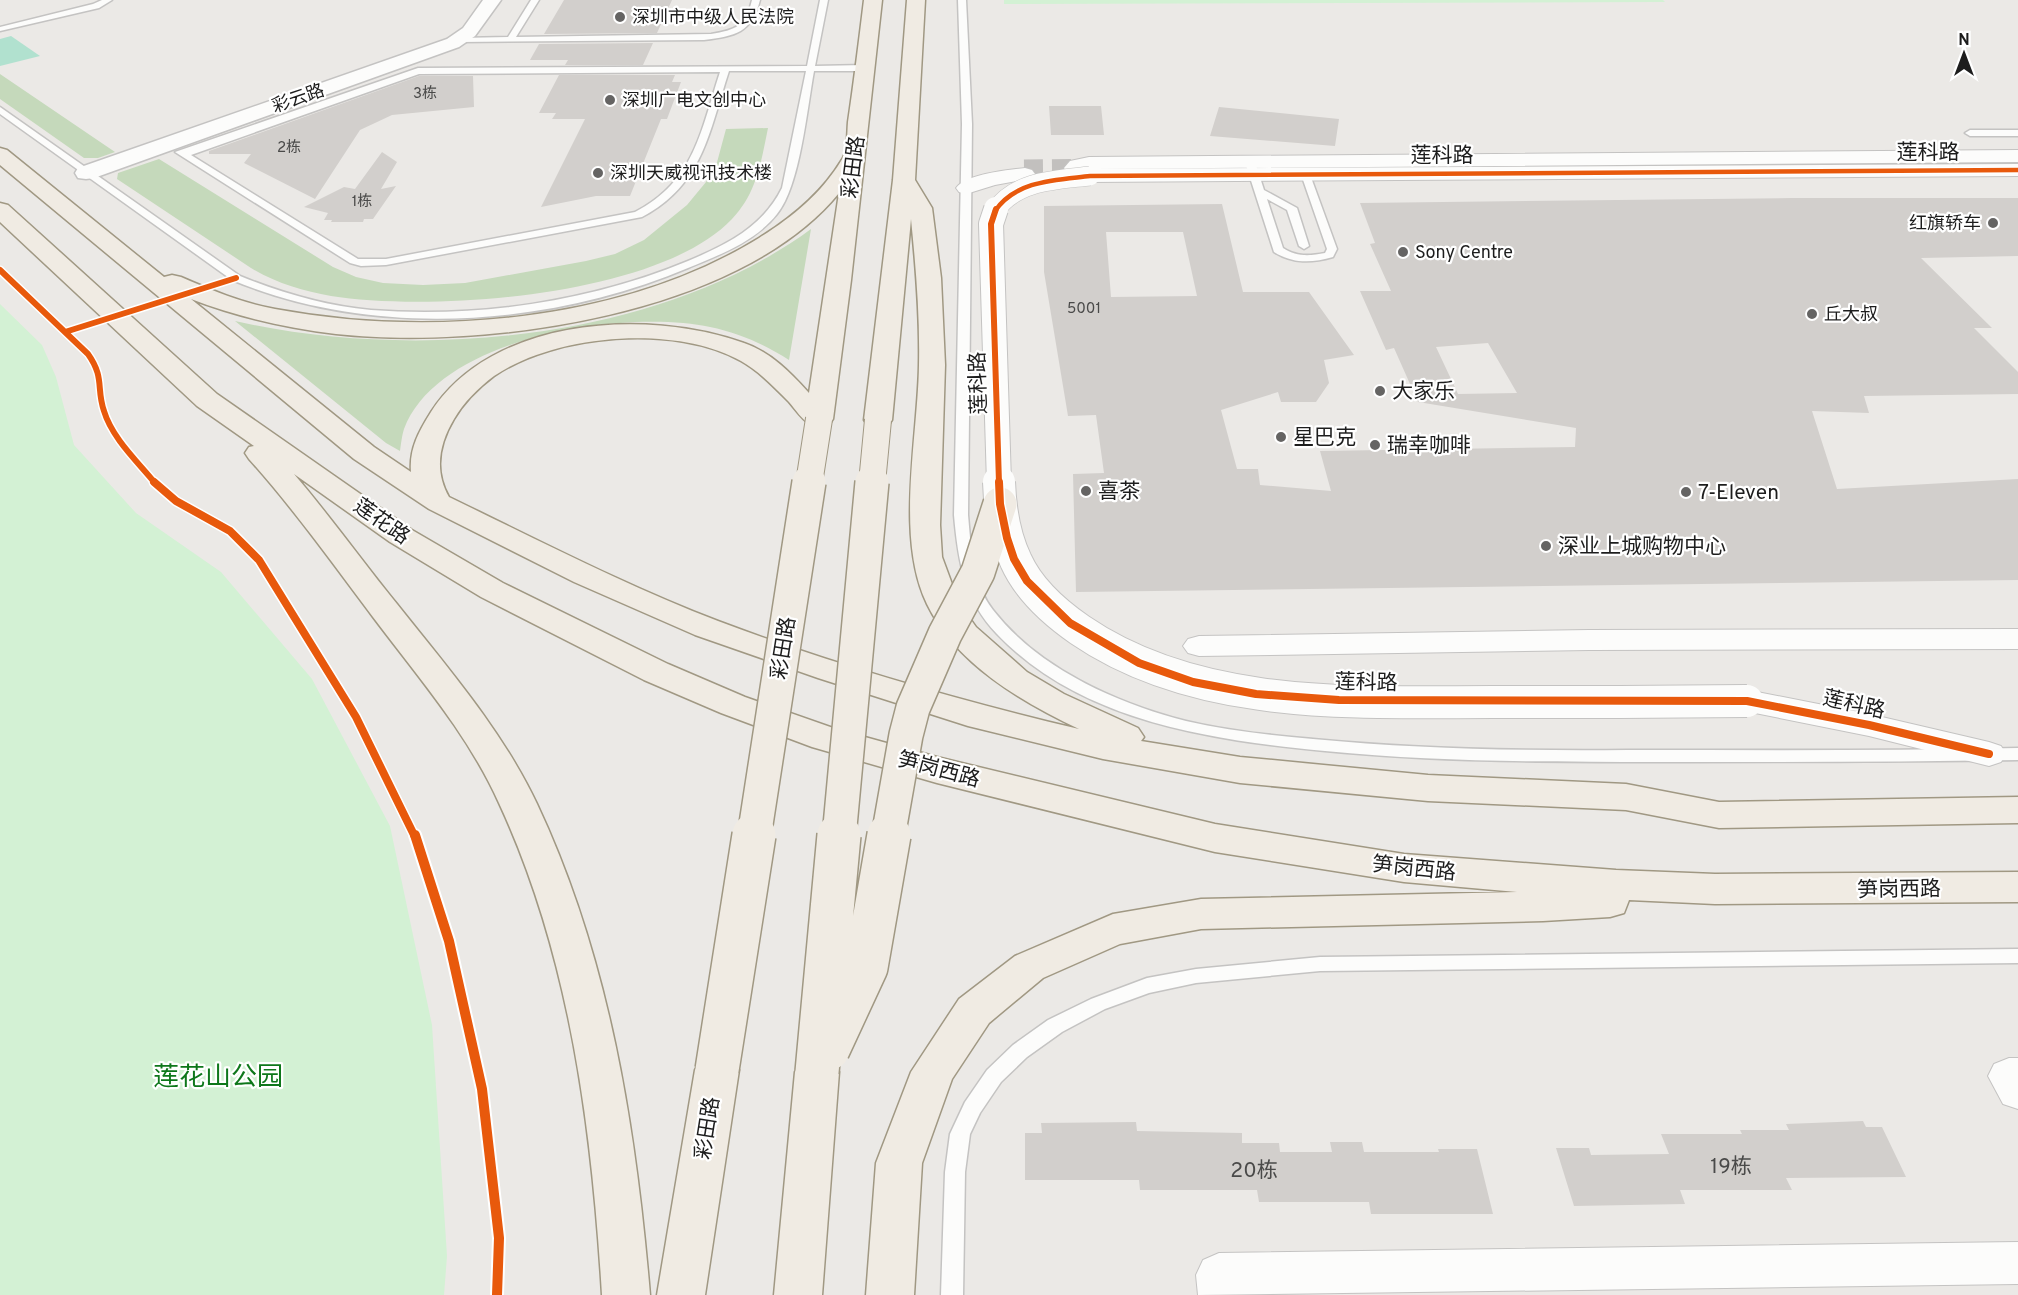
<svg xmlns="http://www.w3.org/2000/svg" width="2018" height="1295" viewBox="0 0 2018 1295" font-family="Overpass,'Noto Sans SC',sans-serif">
	<rect width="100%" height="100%" fill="#ebe9e6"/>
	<path fill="#c5d9bb" d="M0,74L115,152L98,158H84L0,99Z
		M768,128C761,162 757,193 732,219C658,297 432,312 331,296C303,291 276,283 251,268L117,179L118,173L159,159L333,267L356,277L383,283L423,285L465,283L586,261L615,254L644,240L687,205L706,182L716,166L726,129Z
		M811,229L789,360C764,344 739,333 710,327C626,309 439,336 404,429C402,435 401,444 400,451L386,443L235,321C415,362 659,341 811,229Z"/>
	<path fill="#d3f1d4" d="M1004,0H1663L1665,2L1004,4Z
		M0,304L42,345L56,377L74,445L136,513L221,572L312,679L390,826L432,1025L447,1256L444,1295H0Z"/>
	<path fill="#b1e1cf" d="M11,36L40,56L0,66V39Z"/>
	<path fill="#d2cfcc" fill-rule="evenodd" d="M564,0H672L657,33L544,34Z
		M653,43L643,65H565L568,60H530L539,44Z
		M559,75H675L672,82H681L667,119H661L630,196H596L541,207L585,119H552L556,113H539Z
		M419,76H473L474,107L392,115L360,130L315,199L244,163L251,154H209V151Z
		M1049,106H1101L1104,135H1051Z
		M1219,107L1339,119L1335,146L1210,136Z
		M382,152L397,162L381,189L396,186L373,219H364L363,222H331L332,220H324L328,213L304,207L344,187L355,189Z
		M1792,198H2018V256L1921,258L1992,328H1974L2018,372V394L1864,396L1869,413L1812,411L1837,489L2018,479V580L1076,592L1073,474L1104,473L1096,415L1068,416L1044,272V206L1222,204L1243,292H1309L1354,355L1324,360L1329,383L1316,402H1281L1278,392L1221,410L1237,469H1258L1260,485L1331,491L1320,451L1575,447L1576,428L1418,402L1394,348L1386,350L1360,291H1391L1370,244L1375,243L1360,203ZM1106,232H1183L1197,296L1111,297ZM1488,343L1517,393L1458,394L1436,347Z
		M1863,1121L1866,1127H1882L1906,1177L1786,1178L1792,1190H1680L1685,1204L1574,1206L1556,1148H1589L1591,1155L1669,1154L1661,1134H1742L1740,1130H1789L1786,1124Z
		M1136,1122L1137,1131L1242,1133V1143H1279L1280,1152H1332L1330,1142H1362L1364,1152H1439L1438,1149H1477L1493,1214H1371L1369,1202H1259L1257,1190H1140L1139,1180H1025V1133H1042L1041,1123Z"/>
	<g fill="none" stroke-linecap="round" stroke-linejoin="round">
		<path stroke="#c2c0be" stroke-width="19" stroke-dasharray="19 9" stroke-linecap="butt" d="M1024,169L1108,168"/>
		<g stroke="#c4c3c2" stroke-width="3">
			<path id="service" d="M102,0H112L99,8L0,31V27L93,4Z
				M531,0H539L516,37L711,34C736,30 746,26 752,0H760C752,33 735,36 704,40L460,42L456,40L460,38L508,37Z
				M820,0H828L815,66L865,65L869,68L865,71H814C807,109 800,186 777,214C755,242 719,255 688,268C548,327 373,339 232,280L0,114V107L240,276C282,293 326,306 371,310C478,318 589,302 688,261C726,245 763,227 782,188L806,71H729C709,132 703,185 642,217L386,265L361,266L350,263L175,152L418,68L807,66ZM720,72C701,130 695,181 635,212L386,259H358L191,155L419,74Z
				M958,0H966L972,124L968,515C971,547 972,583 993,610C1038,668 1116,703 1186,721C1228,731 1271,735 1313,739C1418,749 1523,751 1628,750C1758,750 1888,751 2018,748V760C1898,762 1777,762 1657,762C1546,762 1436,762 1325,751C1211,740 1081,722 997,634C964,600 958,560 954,515L962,124Z
				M2018,130V136H1970L1965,133L1970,130Z
				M1250,159L1255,162L1264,190L1297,208L1309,246L1304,249L1299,246L1287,210L1267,199L1283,248C1296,257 1310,256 1325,253L1327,249L1301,174L1309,172L1337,249L1333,257C1312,263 1293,264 1274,252L1245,162Z
				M2018,949V963L1320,971L1196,983L1149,993L1105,1009L1062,1032L1027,1057L1001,1082L980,1113L970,1134L965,1172L963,1295H941L945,1172L950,1134L965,1102L987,1070L1013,1045L1048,1020L1091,999L1147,978L1196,969L1320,957Z"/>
		</g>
		<g stroke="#c4c3c2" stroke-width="2">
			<path id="minor" d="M2018,150V162L1088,169L2018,164V176L1090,182L1070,177L1064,168L1070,161L1089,157Z
				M1025,168L1032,170L1035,174L1032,178L995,185L966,194L959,192L956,188C966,174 1008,170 1025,168Z
				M2018,629V649L1589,650L1199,656L1188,653L1183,646L1188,639L1199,636L1589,630Z
				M1747,690L1869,714L1989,742L2001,746L2006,754L2001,762L1989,766L1869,736L1735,709L1731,701L1735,693Z
				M2009,1058H2018V1109L2003,1104L1988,1076L1994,1064Z
				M2018,1242V1284L1198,1295L1196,1275L1203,1260L1219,1253Z"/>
		</g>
		<g stroke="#c4c3c2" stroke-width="3">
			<path id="tertiary" d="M483,0H501L475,36L459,47L94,178L86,179L78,178L75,173L78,168L447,39L463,28Z"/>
		</g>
		<g stroke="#a09883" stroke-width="3">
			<path id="primary" d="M864,0H882L851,280L833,419L829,425C822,426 817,428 811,425C803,421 795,409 789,402C774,387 759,371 741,361C676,324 555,334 494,376C478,388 464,402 454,419C439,444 434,471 449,497C538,540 626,586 718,621C835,665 957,700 1079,729C1022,702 956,664 927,604C895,538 918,437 919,365C920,316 916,268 911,219L892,420L888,426L878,428L868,426L864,420L893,180L907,0H925L915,180L932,208L941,278L945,365L940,525L942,557L959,603L976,627L1027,672L1064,694L1138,728L1144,737L1141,741L1240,757L1428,775L1626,784L1719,802L2018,797V823L1719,828L1626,810L1428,801L1240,783L1103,759L968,726L818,678L695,635L574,582L429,509L354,459L0,165V148L7,150L164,277L172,275L181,277C211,290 242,303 275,309C430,338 623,322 759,238C791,218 821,194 841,161C848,152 847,133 848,122C854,81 859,41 864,0ZM839,193L809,393C791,373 771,352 744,343C647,308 492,317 431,412C419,431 409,449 411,472L374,447L191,299C238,317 286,328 336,334C486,350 738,316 839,193Z
				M0,203L8,205L217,394L412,530L503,583L668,664L745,697L836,729L937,757L1215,824L1404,854L1616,870L1715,874L2018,872V902L1715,904L1629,900L1624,913L1610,917L1543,921L1201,929L1120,944L1043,978L989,1023L952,1079L922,1163L914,1295H866L876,1163L911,1072L959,999L1015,956L1113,914L1201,899L1517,892L1404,882L1215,852L937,783L812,747L721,713L644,680L481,597L390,542L294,474C330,516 362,561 397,604C447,667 502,730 537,804C609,957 636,1127 650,1295H602C592,1128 570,956 499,803C468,734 418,677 373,617C333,564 294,509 249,459L245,453L249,447L254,446L197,406L0,222Z
				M717,1052L732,1057L739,1070L705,1295H657L695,1070L702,1057Z
				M817,1054L832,1059L839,1072L822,1295H774L795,1072L802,1059Z"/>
		</g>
		<use href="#service" fill="#fcfcfb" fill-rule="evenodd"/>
		<use href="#minor" fill="#fcfcfb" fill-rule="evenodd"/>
		<use href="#tertiary" fill="#fcfcfb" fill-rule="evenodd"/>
		<use href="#primary" fill="#f0ebe3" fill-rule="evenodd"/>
		<g stroke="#c4c3c2" stroke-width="20" stroke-linecap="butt">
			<path id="minor-bridge-far2" d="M995,211C1016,180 1057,180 1090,176"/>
		</g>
		<g stroke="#c4c3c2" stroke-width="26" stroke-linecap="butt">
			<path id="minor-bridge-far1" d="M996,209L991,224L999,483"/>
		</g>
		<g stroke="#c4c3c2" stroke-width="34" stroke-linecap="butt">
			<path id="minor-bridge" d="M999,482C1000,509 1004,536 1016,561C1029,590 1054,612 1080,630C1198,711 1356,702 1493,702C1578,702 1662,702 1747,701"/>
		</g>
		<g stroke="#a09883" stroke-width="28" stroke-linecap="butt">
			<path id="primary-bridge-far2" d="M809,483L819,419
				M872,483L878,420"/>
		</g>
		<g stroke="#a09883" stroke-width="36" stroke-linecap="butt">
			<path id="primary-bridge-far1" d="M754,837L809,482
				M839,837L872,482
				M888,837L906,735L913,708L945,634L978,572L1000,504"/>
		</g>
		<g stroke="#a09883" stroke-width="46" stroke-linecap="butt">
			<path id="primary-bridge" d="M828,1049L866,967L889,835
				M717,1070L754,835
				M817,1072L839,835"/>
		</g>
		<use href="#minor-bridge-far2" stroke="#fcfcfb" stroke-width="19"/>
		<use href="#minor-bridge-far1" stroke="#fcfcfb" stroke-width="24"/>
		<use href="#minor-bridge" stroke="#fcfcfb" stroke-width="32"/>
		<use href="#primary-bridge-far2" stroke="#f0ebe3" stroke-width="26"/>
		<use href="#primary-bridge-far1" stroke="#f0ebe3" stroke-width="33"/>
		<use href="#primary-bridge" stroke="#f0ebe3" stroke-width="43"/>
		<g stroke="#fff" stroke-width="7">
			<path id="cycleway-far3" d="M995,211C1016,180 1057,180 1090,176L2018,170"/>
		</g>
		<g stroke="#fff" stroke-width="9">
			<path id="cycleway-far2" d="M996,209L991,224L999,483
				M0,270L88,354C105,378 96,388 104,411C112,438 138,462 155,483
				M65,332L236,278"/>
		</g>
		<g stroke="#fff" stroke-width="11">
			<path id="cycleway-far1" d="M154,482L176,501L230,531L259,560L356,717L415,837
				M999,482L1000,504L1007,538L1014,559L1027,581L1070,623L1139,663L1193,682L1256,694L1339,700L1747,701L1869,725L1989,754"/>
		</g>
		<g stroke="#fff" stroke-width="14">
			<path id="cycleway" d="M415,835L449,941L482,1089L499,1238L497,1295"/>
		</g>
		<use href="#cycleway-far3" stroke="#e8590c" stroke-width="4.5"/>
		<use href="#cycleway-far2" stroke="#e8590c" stroke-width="6"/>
		<use href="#cycleway-far1" stroke="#e8590c" stroke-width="8"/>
		<use href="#cycleway" stroke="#e8590c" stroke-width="10"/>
	</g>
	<g fill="#656463" stroke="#fff" stroke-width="2">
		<circle cx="620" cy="17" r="6"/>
		<circle cx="610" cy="100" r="6"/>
		<circle cx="598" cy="173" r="6"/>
		<circle cx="1993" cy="223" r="6"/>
		<circle cx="1403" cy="252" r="6"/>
		<circle cx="1812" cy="314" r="6"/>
		<circle cx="1380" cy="391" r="6"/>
		<circle cx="1281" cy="437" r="6"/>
		<circle cx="1375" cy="445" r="6"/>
		<circle cx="1086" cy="491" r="6"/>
		<circle cx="1686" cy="492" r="6"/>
		<circle cx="1546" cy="546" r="6"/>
	</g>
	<g text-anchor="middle" stroke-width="4.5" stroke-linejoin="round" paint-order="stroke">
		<g font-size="15" fill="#4a4a49">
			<text x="425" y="98">3栋</text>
			<text x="289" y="152">2栋</text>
			<text x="362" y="206">1栋</text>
			<text x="1084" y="313">5001</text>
		</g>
		<g font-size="18" fill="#1d1d1d" stroke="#fff" text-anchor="start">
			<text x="632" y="23">深圳市中级人民法院</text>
			<text x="622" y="106">深圳广电文创中心</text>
			<text x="610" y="179">深圳天威视讯技术楼</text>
			<text x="1981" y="229" text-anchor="end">红旗轿车</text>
			<text x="1415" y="258">Sony Centre</text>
			<text x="1824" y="320">丘大叔</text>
		</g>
		<g font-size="18" fill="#1d1d1d" stroke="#fff">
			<text transform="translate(298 98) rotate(-19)" y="6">彩云路</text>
		</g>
		<g font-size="21" fill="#1d1d1d" stroke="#fff">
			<text x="1928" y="159">莲科路</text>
			<text x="1442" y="162">莲科路</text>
			<text transform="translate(853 167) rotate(-83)" y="7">彩田路</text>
			<text transform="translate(978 383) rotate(-92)" y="7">莲科路</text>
			<text transform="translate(382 521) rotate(35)" y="7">莲花路</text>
			<text transform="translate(783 648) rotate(-81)" y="7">彩田路</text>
			<text transform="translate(1366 682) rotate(1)" y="7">莲科路</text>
			<text transform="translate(1854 704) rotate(13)" y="7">莲科路</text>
			<text transform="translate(939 769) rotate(15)" y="7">笋岗西路</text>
			<text transform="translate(1414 868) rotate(6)" y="7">笋岗西路</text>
			<text transform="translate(1899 889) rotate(-1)" y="7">笋岗西路</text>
			<text transform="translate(707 1128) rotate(-81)" y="7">彩田路</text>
		</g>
		<g font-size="21" fill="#1d1d1d" stroke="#fff" text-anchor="start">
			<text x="1392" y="398">大家乐</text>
			<text x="1293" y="444">星巴克</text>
			<text x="1387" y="452">瑞幸咖啡</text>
			<text x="1098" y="498">喜茶</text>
			<text x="1698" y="499">7-Eleven</text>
			<text x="1558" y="553">深业上城购物中心</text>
		</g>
		<g font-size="21" fill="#4a4a49">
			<text x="1731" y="1173">19栋</text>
			<text x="1254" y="1177">20栋</text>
		</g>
		<g font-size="26" fill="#0e771b" stroke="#fff">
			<text x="218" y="1085">莲花山公园</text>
		</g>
	</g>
	<g transform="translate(1964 54)" stroke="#ffffff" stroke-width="4.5" paint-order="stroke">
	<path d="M0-4.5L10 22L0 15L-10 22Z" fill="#1d1d1d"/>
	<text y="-9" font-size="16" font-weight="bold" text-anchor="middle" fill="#1d1d1d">N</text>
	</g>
</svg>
